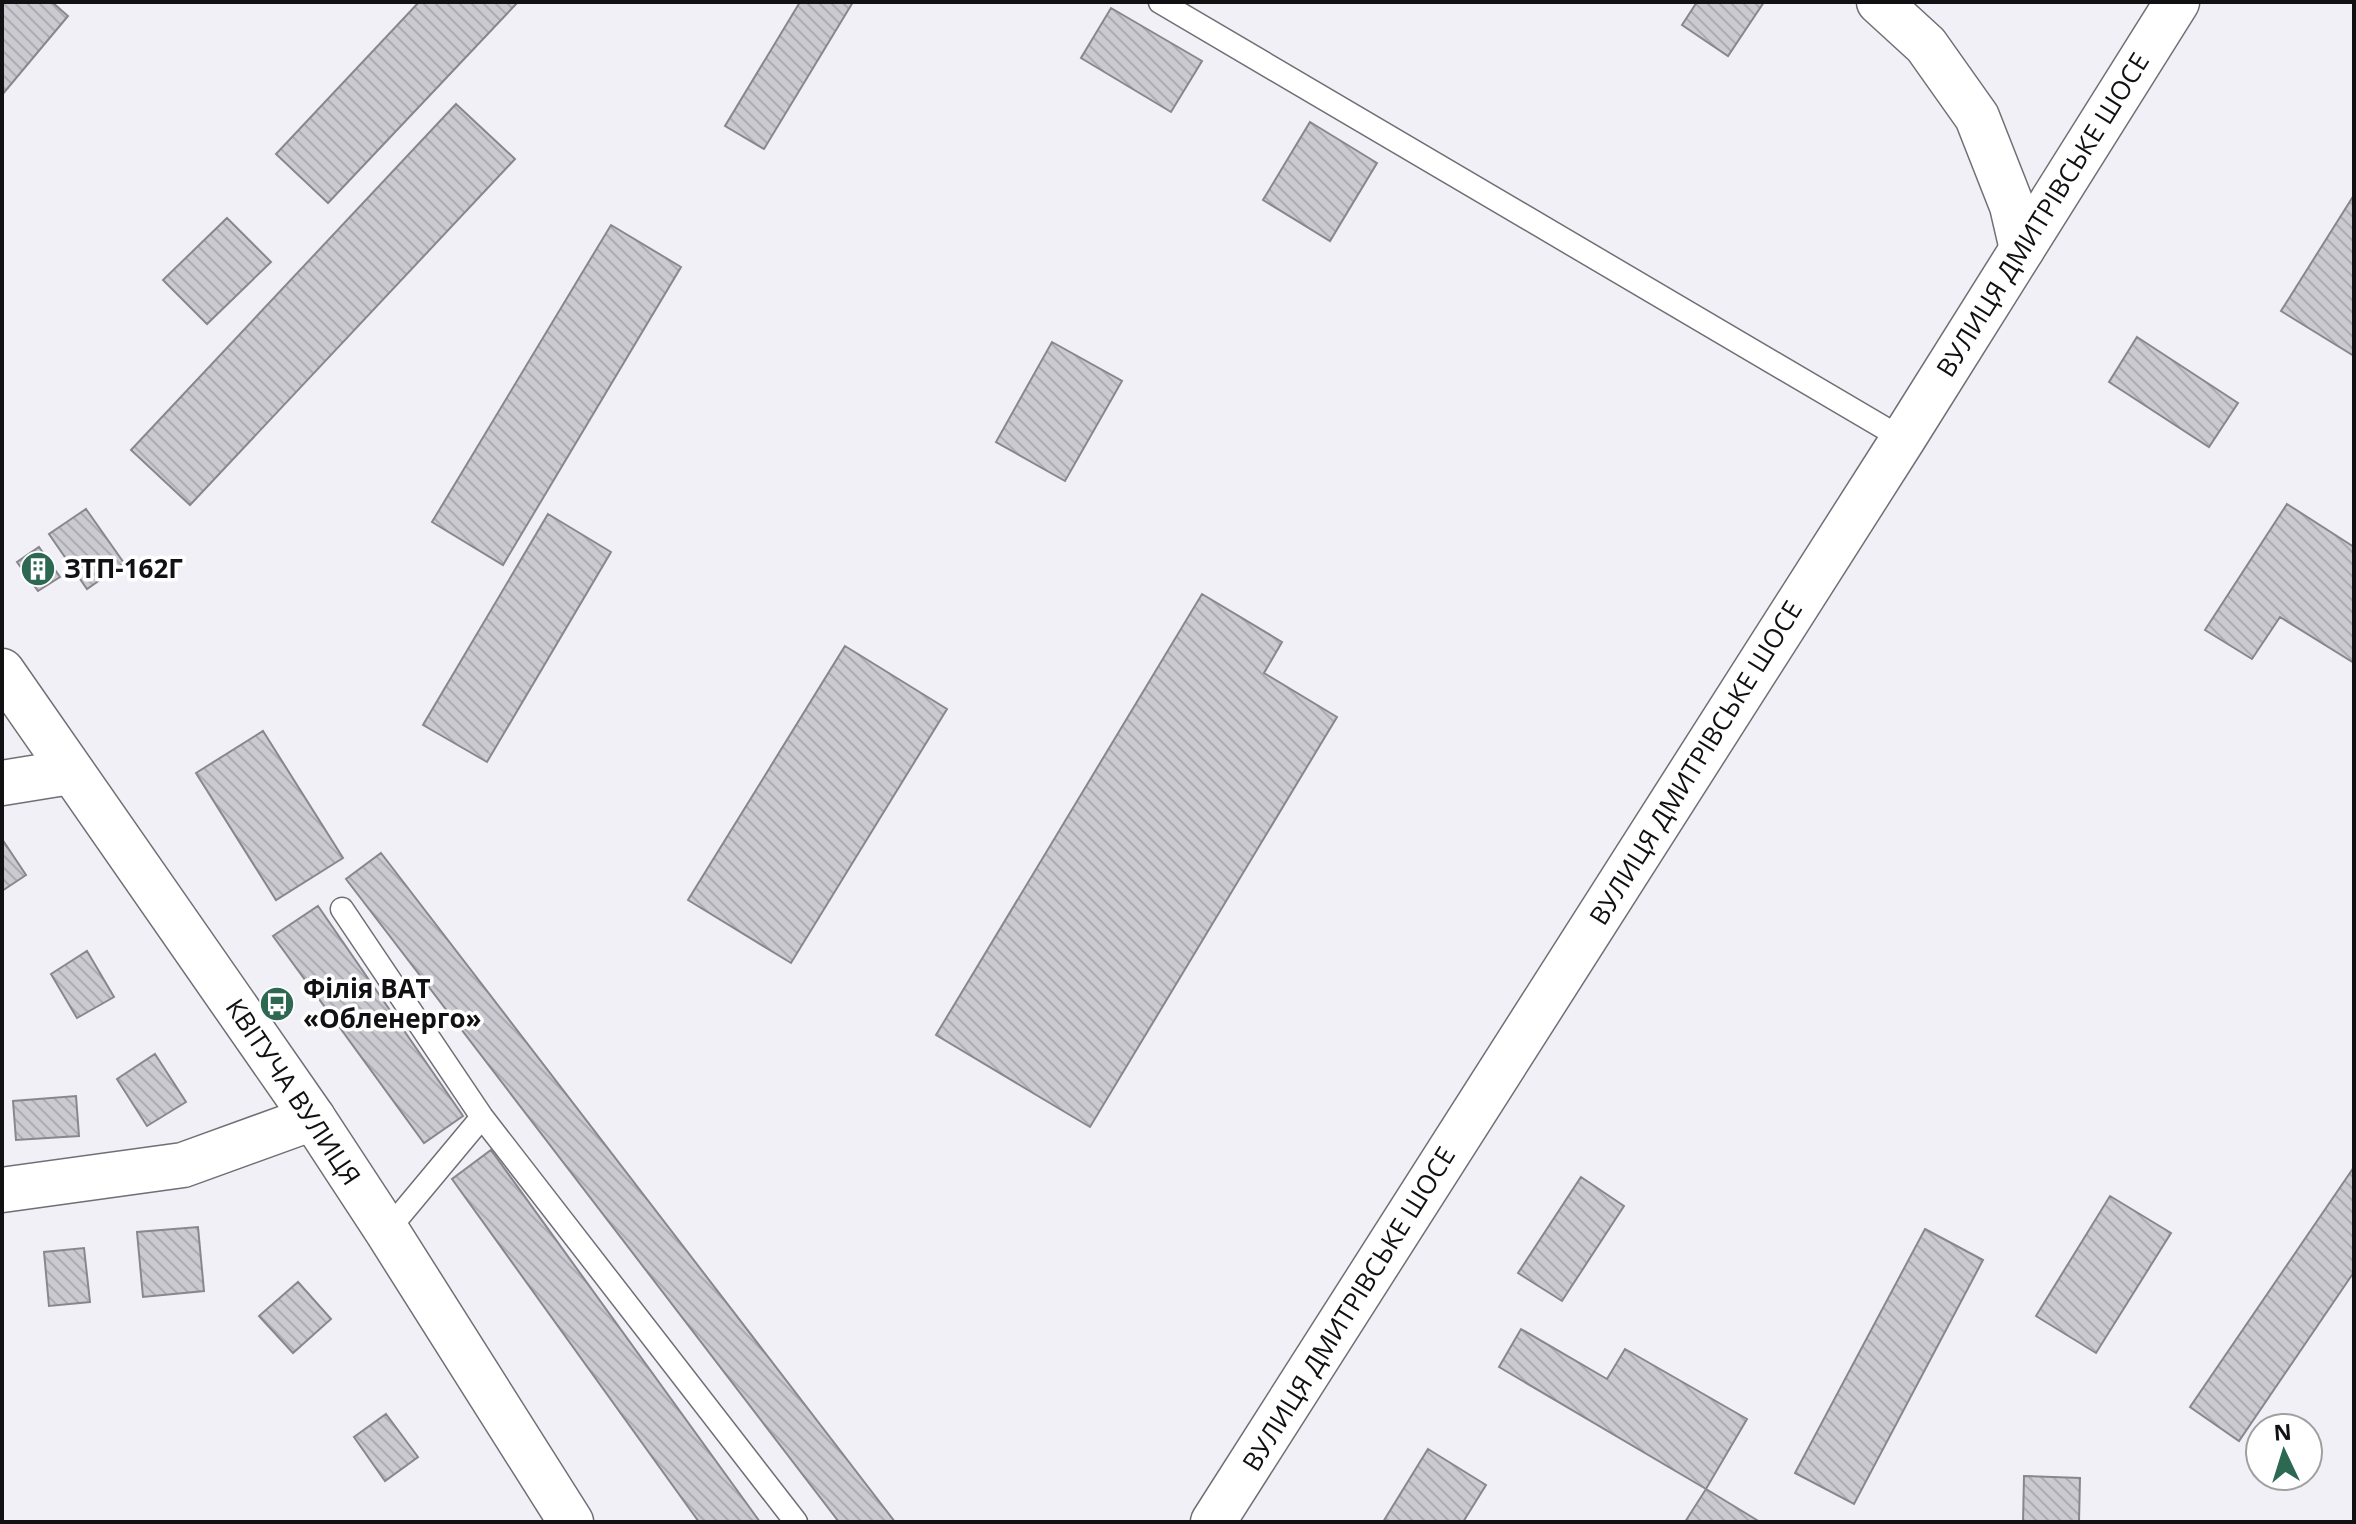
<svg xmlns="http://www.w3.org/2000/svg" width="2356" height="1524" viewBox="0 0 2356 1524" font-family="'Open Sans',sans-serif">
	<defs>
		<pattern id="building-back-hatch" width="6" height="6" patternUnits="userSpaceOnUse" patternTransform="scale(2)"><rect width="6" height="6" fill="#cccad1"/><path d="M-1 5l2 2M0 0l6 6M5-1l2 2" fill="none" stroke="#aeacb3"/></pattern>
	</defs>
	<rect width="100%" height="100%" fill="#f2f0f7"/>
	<path fill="url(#building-back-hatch)" stroke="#89878e" stroke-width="2" d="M2,2H52L68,16L2,95Z
		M419,2H518L328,203L276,154Z
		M800,2H853L764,149L725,126Z
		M1697,2H1764L1728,56L1682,25Z
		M1111,8L1202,61L1171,112L1081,58Z
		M456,104L515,159L190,505L131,450Z
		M1310,122L1377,163L1330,241L1263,200Z
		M2354,195V356L2281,311Z
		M227,218L271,262L207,324L163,280Z
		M611,225L681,267L503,565L432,522Z
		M2137,337L2238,403L2209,447L2109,382Z
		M1052,342L1122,381L1065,481L996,442Z
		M2287,504L2354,547V663L2280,617L2252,659L2205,630Z
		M86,509L124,563L87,589L49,534Z
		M548,514L611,552L487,762L423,725Z
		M39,547L60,577L38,591L17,562Z
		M1202,594L1282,642L1264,673L1337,717L1090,1127L936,1035Z
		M845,646L947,709L791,963L688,900Z
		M263,731L343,858L276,900L196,773Z
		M2,839L26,875L2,891Z
		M381,853L895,1522H839L346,879Z
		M318,906L463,1116L424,1143L273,936Z
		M87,951L114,997L77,1018L51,974Z
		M155,1054L186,1102L147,1126L117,1079Z
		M76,1096L79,1136L16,1140L13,1101Z
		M491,1150L760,1522H699L452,1179Z
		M2354,1167V1272L2239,1441L2190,1407Z
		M1581,1177L1624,1206L1562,1301L1518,1273Z
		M2110,1196L2171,1233L2096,1353L2036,1316Z
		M198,1227L204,1291L143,1297L137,1232Z
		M1925,1229L1983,1260L1854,1504L1795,1473Z
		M84,1248L90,1302L49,1306L44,1252Z
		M298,1282L331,1319L293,1353L259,1316Z
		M1521,1329L1607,1379L1625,1349L1747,1419L1706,1489L1499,1367Z
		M386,1414L418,1457L385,1481L354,1437Z
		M1428,1449L1486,1485L1463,1522H1383Z
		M2024,1476L2080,1478L2079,1522H2023Z
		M1706,1489L1760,1522H1685Z"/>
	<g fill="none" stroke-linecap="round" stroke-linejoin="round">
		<g stroke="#706f75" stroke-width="25">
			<path id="lane" d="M1160,2L1903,439
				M342,909L482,1117L796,1522
				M387,1231L482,1117"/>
		</g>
		<g stroke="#706f75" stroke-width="47">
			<path id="street" d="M1879,2L1926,45L1977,117L2012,206L2022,249
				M2,783L70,772
				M2,1190L183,1165L313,1118"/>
		</g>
		<g stroke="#706f75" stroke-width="47">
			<path id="secondary" d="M2,671L313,1118L387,1231L571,1522
				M1213,1522L1903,439L2177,2"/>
		</g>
		<use href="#lane" stroke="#fff" stroke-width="22"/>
		<use href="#street" stroke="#fff" stroke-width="44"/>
		<use href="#secondary" stroke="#fff" stroke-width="44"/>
	</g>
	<defs>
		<g id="building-disc" transform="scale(1.8)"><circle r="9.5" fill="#2d6853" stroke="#fff"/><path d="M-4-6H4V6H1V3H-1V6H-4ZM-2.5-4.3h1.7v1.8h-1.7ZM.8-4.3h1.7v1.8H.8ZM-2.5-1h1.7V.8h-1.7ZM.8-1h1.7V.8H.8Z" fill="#fff"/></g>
		<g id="bus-disc" transform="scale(1.8)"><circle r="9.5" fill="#2d6853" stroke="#fff"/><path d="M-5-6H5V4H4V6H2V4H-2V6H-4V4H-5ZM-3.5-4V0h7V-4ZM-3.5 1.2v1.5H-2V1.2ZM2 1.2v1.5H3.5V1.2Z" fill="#fff"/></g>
	</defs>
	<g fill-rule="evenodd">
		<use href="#building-disc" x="38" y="569"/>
		<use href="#bus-disc" x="277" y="1004"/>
	</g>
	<g text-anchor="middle" stroke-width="7" stroke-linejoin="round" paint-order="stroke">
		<g font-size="26" fill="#111113" stroke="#fff">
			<text transform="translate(2043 215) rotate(-58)" y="9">ВУЛИЦЯ ДМИТРІВСЬКЕ ШОСЕ</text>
			<text transform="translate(1696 763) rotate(-58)" y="9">ВУЛИЦЯ ДМИТРІВСЬКЕ ШОСЕ</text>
			<text transform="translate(293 1092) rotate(56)" y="9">КВІТУЧА ВУЛИЦЯ</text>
			<text transform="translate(1349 1309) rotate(-58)" y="9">ВУЛИЦЯ ДМИТРІВСЬКЕ ШОСЕ</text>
		</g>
		<g font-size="26" font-weight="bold" fill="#111113" stroke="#fff" text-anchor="start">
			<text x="64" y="578">ЗТП-162Г</text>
			<text x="303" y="998">Філія ВАТ<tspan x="303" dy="30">«Обленерго»</tspan></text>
		</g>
	</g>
	<rect width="2356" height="1524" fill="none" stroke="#111113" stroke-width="8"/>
	<g transform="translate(2284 1452) rotate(356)"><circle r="38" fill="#ffffff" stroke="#a0a0a1" stroke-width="2"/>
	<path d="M0-6L14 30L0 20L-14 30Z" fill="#2d6853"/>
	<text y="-12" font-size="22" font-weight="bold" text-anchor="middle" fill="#111113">N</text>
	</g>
</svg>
